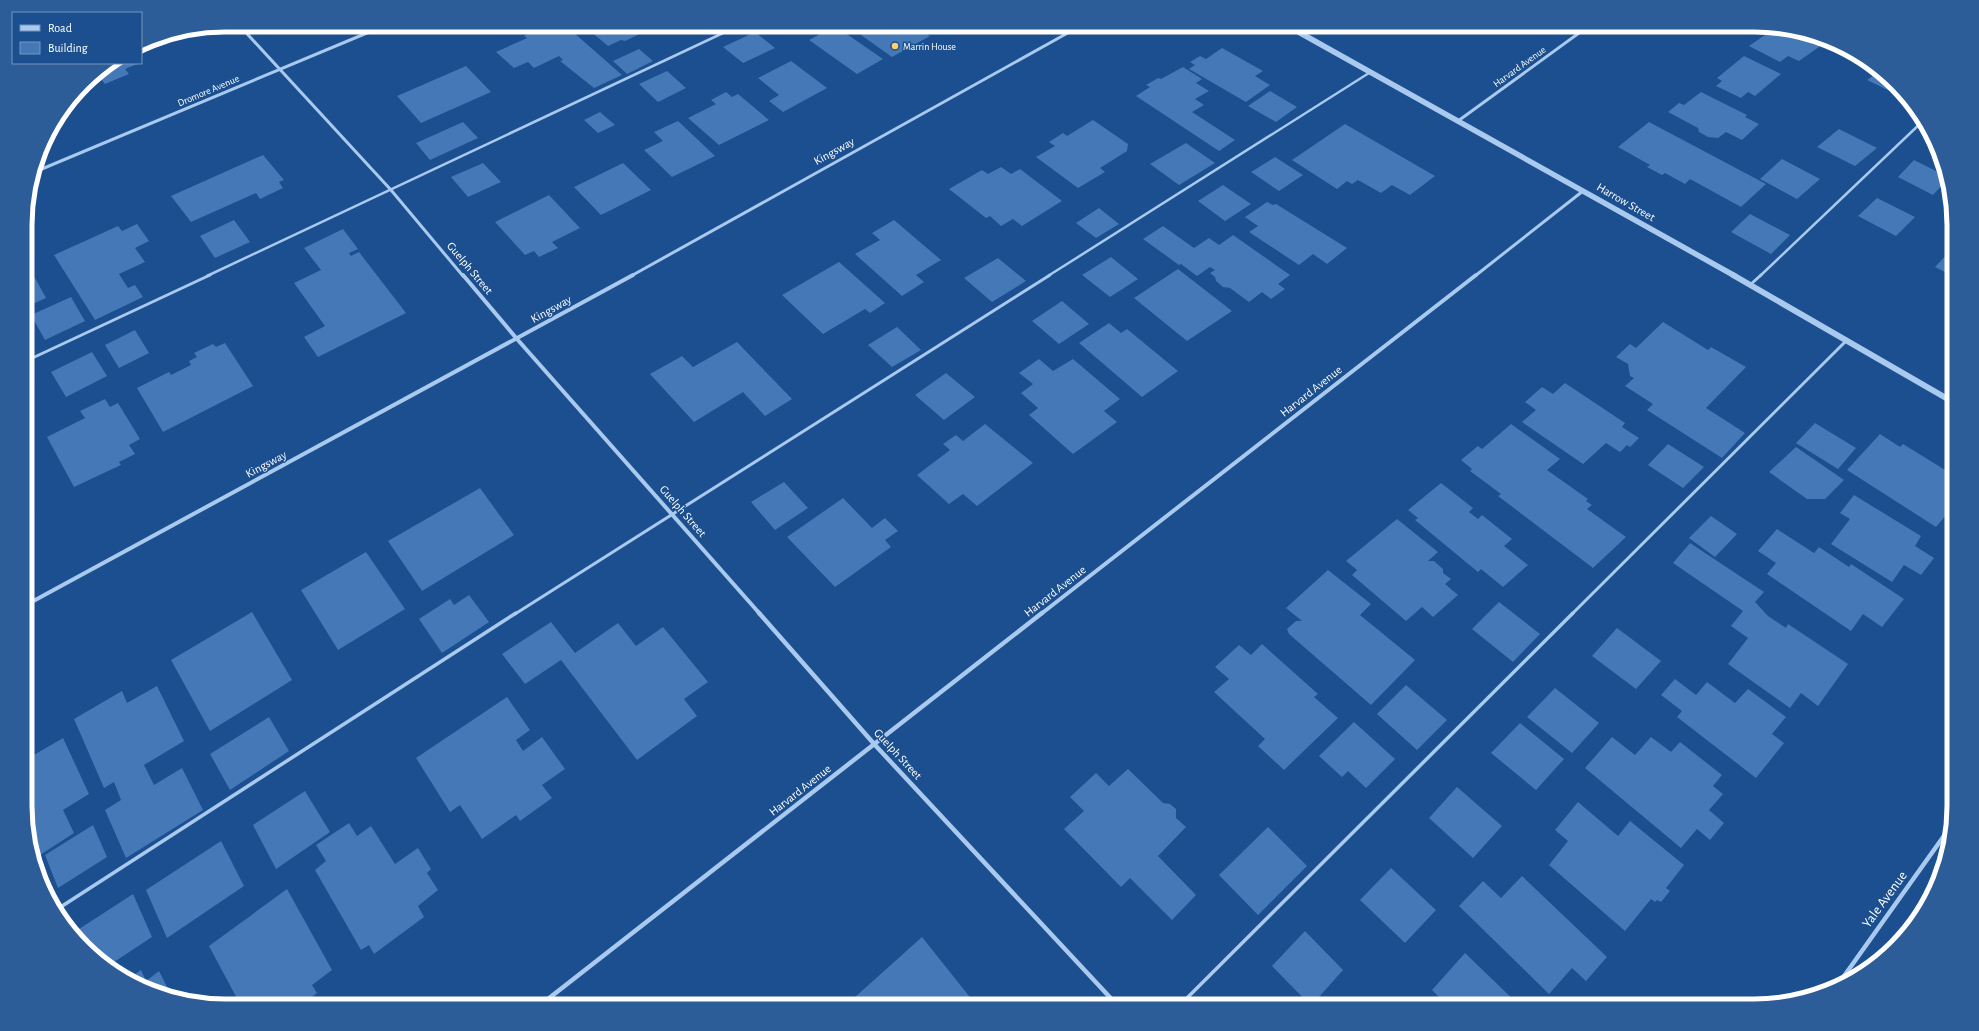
<svg xmlns="http://www.w3.org/2000/svg" width="1979" height="1031" viewBox="0 0 1979 1031" font-family="'Alegreya Sans',sans-serif">
	<rect width="100%" height="100%" fill="#1b4f8f"/>
	<path fill="#4478b7" d="M559,25H565L622,75L594,88L560,61L563,60L559,56L534,68L528,62L514,68L496,52L527,38L524,36L543,27L547,30Z
		M583,25H648L652,28L625,41L621,40L608,46Z
		M880,25H914L930,36L892,57L861,35Z
		M940,25H968L952,33Z
		M1386,25H1413L1401,33Z
		M835,26L883,59L857,74L809,40Z
		M1775,28L1805,32L1826,42L1799,61L1788,56L1780,62L1749,46Z
		M755,32L775,48L743,63L723,47Z
		M1222,48L1263,71L1255,76L1270,85L1246,102L1189,69L1195,65L1190,62L1200,56L1206,59Z
		M639,49L653,61L627,74L613,61Z
		M1744,56L1781,74L1755,96L1748,92L1741,98L1716,86L1722,81L1717,78Z
		M791,61L827,88L783,112L769,101L779,95L758,78Z
		M112,63H140L125,69L129,74L105,84L101,79L85,85L93,75Z
		M466,66L491,92L421,123L397,96Z
		M1183,67L1202,79L1196,83L1209,91L1195,99L1204,105L1192,112L1235,140L1219,151L1136,96L1150,87L1146,85L1158,78L1161,79Z
		M667,71L686,88L658,102L639,84Z
		M1880,71L1886,75L1901,92L1898,95L1867,80Z
		M1270,91L1297,107L1276,122L1248,106Z
		M726,92L732,97L738,94L769,120L719,145L688,118L716,104L711,100Z
		M1701,92L1747,115L1745,117L1759,124L1742,140L1726,132L1718,138L1708,137L1699,132L1698,128L1668,112L1679,103L1684,105Z
		M600,112L615,125L598,133L584,120Z
		M1093,120L1128,144L1127,151L1100,168L1105,172L1078,188L1036,157L1055,146L1049,142L1063,133L1067,136Z
		M678,121L715,156L672,177L644,150L663,141L654,132Z
		M463,122L478,138L430,160L416,143Z
		M1649,122L1766,184L1741,207L1690,179L1685,184L1665,173L1662,175L1647,167L1650,165L1618,147Z
		M1345,124L1435,176L1410,195L1392,185L1381,193L1358,180L1352,184L1347,181L1337,189L1292,160Z
		M1839,129L1877,148L1855,166L1817,147Z
		M1186,143L1215,163L1179,185L1150,164Z
		M263,155L284,180L279,182L283,188L260,199L256,193L191,222L171,196Z
		M1275,157L1303,175L1279,191L1251,172Z
		M1782,159L1820,179L1797,199L1760,179Z
		M1914,160L1946,176L1947,180L1933,195L1898,177Z
		M483,163L501,182L468,197L451,177Z
		M623,163L651,190L601,215L574,187Z
		M1001,167L1011,174L1020,169L1062,201L1022,226L1013,219L1001,226L990,216L986,218L949,189L982,170L988,174Z
		M1223,185L1251,204L1225,221L1198,201Z
		M549,195L580,228L552,242L558,248L539,257L534,251L525,255L495,222Z
		M1877,198L1915,217L1896,236L1858,216Z
		M1267,202L1273,205L1276,204L1347,248L1327,264L1313,254L1299,265L1249,232L1258,226L1245,217Z
		M1099,208L1119,224L1096,238L1076,223Z
		M1750,214L1790,235L1771,254L1731,232Z
		M234,220L250,242L215,258L200,236Z
		M894,220L941,260L916,275L924,282L902,296L855,254L880,240L872,233Z
		M137,224L149,241L135,248L145,262L119,274L128,288L135,285L143,297L95,320L54,255L118,226L122,231Z
		M1163,226L1194,248L1209,238L1219,245L1233,235L1290,275L1278,284L1285,289L1271,299L1262,292L1249,302L1230,288L1223,287L1216,281L1215,277L1210,273L1215,270L1210,267L1197,276L1181,264L1179,265L1143,239Z
		M343,229L358,249L349,253L351,256L359,252L406,313L318,357L304,337L325,326L294,283L321,270L304,248Z
		M1952,249V250L1953,276L1935,267Z
		M1111,257L1138,279L1110,297L1082,275Z
		M998,258L1026,281L992,302L964,278Z
		M839,262L885,303L870,313L865,309L823,334L782,295Z
		M29,267L46,298L26,307V269Z
		M1178,269L1232,311L1187,341L1134,298Z
		M71,297L85,321L45,340L31,315Z
		M1062,301L1089,324L1059,344L1032,321Z
		M1663,322L1708,350L1711,347L1746,367L1706,408L1745,433L1722,458L1647,410L1653,404L1625,386L1634,378L1630,376L1628,364L1616,357L1630,344L1636,348Z
		M1109,323L1121,333L1127,329L1178,371L1142,397L1079,343Z
		M897,327L921,350L892,367L868,345Z
		M135,330L149,353L119,368L105,345Z
		M737,342L792,399L765,416L743,392L694,422L650,374L682,356L693,367Z
		M225,343L253,386L163,432L137,388L169,372L171,375L191,365L189,361L197,357L194,353L213,344L216,347Z
		M92,352L107,376L66,397L51,372Z
		M1039,359L1053,371L1073,359L1120,399L1104,411L1117,422L1073,454L1029,415L1038,408L1021,393L1033,384L1019,373Z
		M946,373L975,397L944,420L915,395Z
		M1565,383L1625,423L1622,427L1639,438L1630,447L1627,445L1620,452L1606,443L1583,464L1522,422L1536,410L1525,402L1542,387L1553,394Z
		M105,399L110,407L118,403L140,439L129,445L135,454L119,462L121,465L74,487L47,437L85,418L80,411Z
		M1815,423L1856,448L1838,469L1796,443Z
		M985,424L1033,463L977,506L963,494L949,504L917,475L950,450L943,444L956,435L963,441Z
		M1511,424L1560,459L1547,470L1588,499L1586,501L1592,505L1587,509L1626,537L1593,568L1498,496L1501,494L1470,471L1472,469L1461,460L1478,446L1482,449Z
		M1880,434L1900,447L1903,444L1950,473L1948,475L1953,478V507L1936,527L1847,470Z
		M1668,444L1704,467L1683,488L1648,465Z
		M1796,447L1844,480L1825,499H1807L1769,472Z
		M784,482L808,508L775,530L751,502Z
		M1441,483L1473,508L1469,512L1478,519L1482,515L1512,539L1504,546L1528,565L1503,587L1481,569L1478,572L1415,520L1418,518L1408,510Z
		M480,488L514,535L422,591L388,541Z
		M1854,495L1921,536L1915,546L1934,558L1921,575L1904,565L1892,582L1831,544L1850,519L1840,513Z
		M843,498L872,528L885,518L898,531L885,540L891,547L835,587L787,537Z
		M1711,516L1737,534L1715,557L1689,538Z
		M1397,519L1438,552L1428,561H1434L1443,569V573L1451,579L1445,584L1458,595L1433,617L1422,607L1406,621L1352,575L1357,570L1346,561Z
		M1777,529L1814,553L1819,547L1849,567L1851,564L1904,599L1882,627L1863,614L1851,631L1767,574L1776,563L1758,551Z
		M1690,543L1764,592L1755,602L1768,616L1786,628L1788,624L1848,664L1818,706L1801,693L1790,708L1728,664L1748,638L1731,626L1743,611L1673,563Z
		M366,552L405,609L338,650L301,590Z
		M1328,570L1371,604L1360,615L1415,660L1371,705L1289,634L1287,629L1296,621H1302L1286,608Z
		M469,595L489,622L442,653L419,619L450,599L454,605Z
		M1499,602L1540,634L1513,662L1472,629Z
		M252,612L292,680L210,731L171,660Z
		M551,622L575,653L618,623L636,646L663,627L708,682L684,699L697,716L637,760L561,660L525,684L502,654Z
		M1617,628L1661,661L1636,689L1592,656Z
		M1262,644L1318,694L1314,697L1338,718L1284,770L1258,746L1265,739L1214,692L1229,679L1215,667L1239,645L1251,655Z
		M1675,679L1696,695L1707,682L1735,703L1748,689L1786,717L1772,734L1784,743L1756,778L1677,717L1682,711L1661,695Z
		M1406,685L1447,720L1417,750L1377,714Z
		M157,686L184,741L144,765L154,785L182,768L203,810L126,858L105,810L121,800L114,782L104,788L74,719L122,691L127,703Z
		M1555,688L1599,723L1572,753L1527,717Z
		M507,697L530,730L516,740L523,751L542,737L565,769L542,785L552,798L520,821L516,815L482,839L460,805L450,812L416,758Z
		M269,717L289,751L230,790L210,754Z
		M1354,722L1395,759L1366,788L1348,771L1342,777L1319,756Z
		M1520,723L1564,759L1536,790L1491,753Z
		M1612,737L1635,755L1651,737L1671,752L1680,742L1722,775L1713,786L1723,794L1709,810L1724,823L1710,840L1697,829L1681,848L1585,768Z
		M63,738L89,794L63,810L74,833L37,857L27,832V759Z
		M1128,769L1163,803L1170,804L1176,809V818L1186,827L1158,856L1196,895L1172,920L1130,878L1121,887L1064,829L1084,811L1070,797L1096,773L1109,786Z
		M1457,787L1502,826L1473,858L1429,818Z
		M305,791L330,832L276,869L253,825Z
		M1578,802L1618,836L1630,821L1684,865L1666,888L1670,891L1661,902L1657,900L1655,902L1651,899L1625,931L1549,865L1568,841L1555,830Z
		M349,823L357,836L371,826L395,864L418,848L431,869L427,873L438,890L418,906L424,917L374,954L369,945L361,950L315,870L326,861L316,845Z
		M93,825L107,857L58,888L45,855Z
		M1268,827L1307,866L1258,915L1219,875Z
		M221,841L244,886L167,938L146,890Z
		M1391,868L1436,910L1405,943L1360,900Z
		M1522,876L1607,957L1586,981L1572,968L1549,994L1459,906L1483,881L1501,898Z
		M287,889L332,970L312,985L317,993L300,1006H241L209,946Z
		M133,894L152,937L108,966L93,956L80,942L76,931Z
		M1305,931L1343,970L1311,1006L1272,966Z
		M922,937L977,1006H845Z
		M1465,953L1520,1006H1448L1432,990Z
		M141,970L146,981L159,971L173,999L137,985L128,979Z"/>
	<g fill="none" stroke-linecap="round" stroke-linejoin="round">
		<path stroke="#a9c9ee" stroke-width="2.5" d="M207,276L740,25
			M1048,276L1369,73
			M1760,276L1924,120"/>
		<path stroke="#a9c9ee" stroke-width="3" d="M1750,285L1761,275
			M26,361L210,275
			M515,614L1050,275
			M1572,614L1847,340"/>
		<path stroke="#a9c9ee" stroke-width="3.5" d="M56,910L516,613
			M1179,1006L1573,613"/>
		<path stroke="#a9c9ee" stroke-width="3" d="M239,25L391,190L463,276
			M1458,121L1590,25
			M37,171L386,25
			M631,276L1082,25
			M1475,276L1583,191"/>
		<path stroke="#a9c9ee" stroke-width="4" d="M463,275L517,339L760,614
			M26,605L633,275
			M1041,614L1476,275"/>
		<path stroke="#a9c9ee" stroke-width="4.5" d="M759,613L875,745L1118,1006
			M1837,986L1951,826
			M539,1006L1042,613"/>
		<path stroke="#a9c9ee" stroke-width="5.5" d="M1286,25L1735,276"/>
		<path stroke="#a9c9ee" stroke-width="6" d="M1733,275L1953,402"/>
	</g>
	<circle fill="#ffd166" stroke="#1b4f8f" stroke-width="1.5" cx="895" cy="46" r="4"/>
	<g text-anchor="middle" stroke-width="3" stroke-linejoin="round" paint-order="stroke">
		<g font-size="10" fill="#fff" stroke="#1b4f8f" text-anchor="start">
			<text x="903" y="50">Marrin House</text>
		</g>
		<g font-size="10" fill="#fff" stroke="#1b4f8f">
			<text transform="translate(1519 66) rotate(-36)" y="4">Harvard Avenue</text>
			<text transform="translate(208 90) rotate(-23)" y="4">Dromore Avenue</text>
		</g>
		<g font-size="12" fill="#fff" stroke="#1b4f8f">
			<text transform="translate(834 151) rotate(-29)" y="4">Kingsway</text>
			<text transform="translate(1626 202) rotate(30)" y="4">Harrow Street</text>
			<text transform="translate(470 268) rotate(50)" y="4">Guelph Street</text>
			<text transform="translate(551 309) rotate(-29)" y="4">Kingsway</text>
			<text transform="translate(1311 391) rotate(-38)" y="4">Harvard Avenue</text>
			<text transform="translate(266 464) rotate(-28)" y="4">Kingsway</text>
			<text transform="translate(683 511) rotate(49)" y="4">Guelph Street</text>
			<text transform="translate(1055 591) rotate(-38)" y="4">Harvard Avenue</text>
			<text transform="translate(898 754) rotate(47)" y="4">Guelph Street</text>
			<text transform="translate(800 790) rotate(-38)" y="4">Harvard Avenue</text>
		</g>
		<g font-size="14" fill="#fff" stroke="#1b4f8f">
			<text transform="translate(1884 899) rotate(-54)" y="5">Yale Avenue</text>
		</g>
	</g>
	<path d="M0 0H1979V1031H0ZM225 32H1754A193 193 0 0 1 1947 225V806A193 193 0 0 1 1754 999H225A193 193 0 0 1 32 806V225A193 193 0 0 1 225 32Z" fill="#2d5d98" fill-rule="evenodd"/>
	<path fill="none" stroke="#fff" stroke-width="5" d="M225 32H1754A193 193 0 0 1 1947 225V806A193 193 0 0 1 1754 999H225A193 193 0 0 1 32 806V225A193 193 0 0 1 225 32Z"/>
	<rect x="12" y="12" width="130" height="52" fill="#1b4f8f" stroke="#7695bc"/>
	<rect x="20" y="25" width="20" height="6" fill="#a9c9ee" stroke="#7695bc"/>
	<text x="48" y="32" font-size="12" fill="#ffffff">Road</text>
	<rect x="20" y="42" width="20" height="12" fill="#4478b7" stroke="#7695bc"/>
	<text x="48" y="52" font-size="12" fill="#ffffff">Building</text>
</svg>
